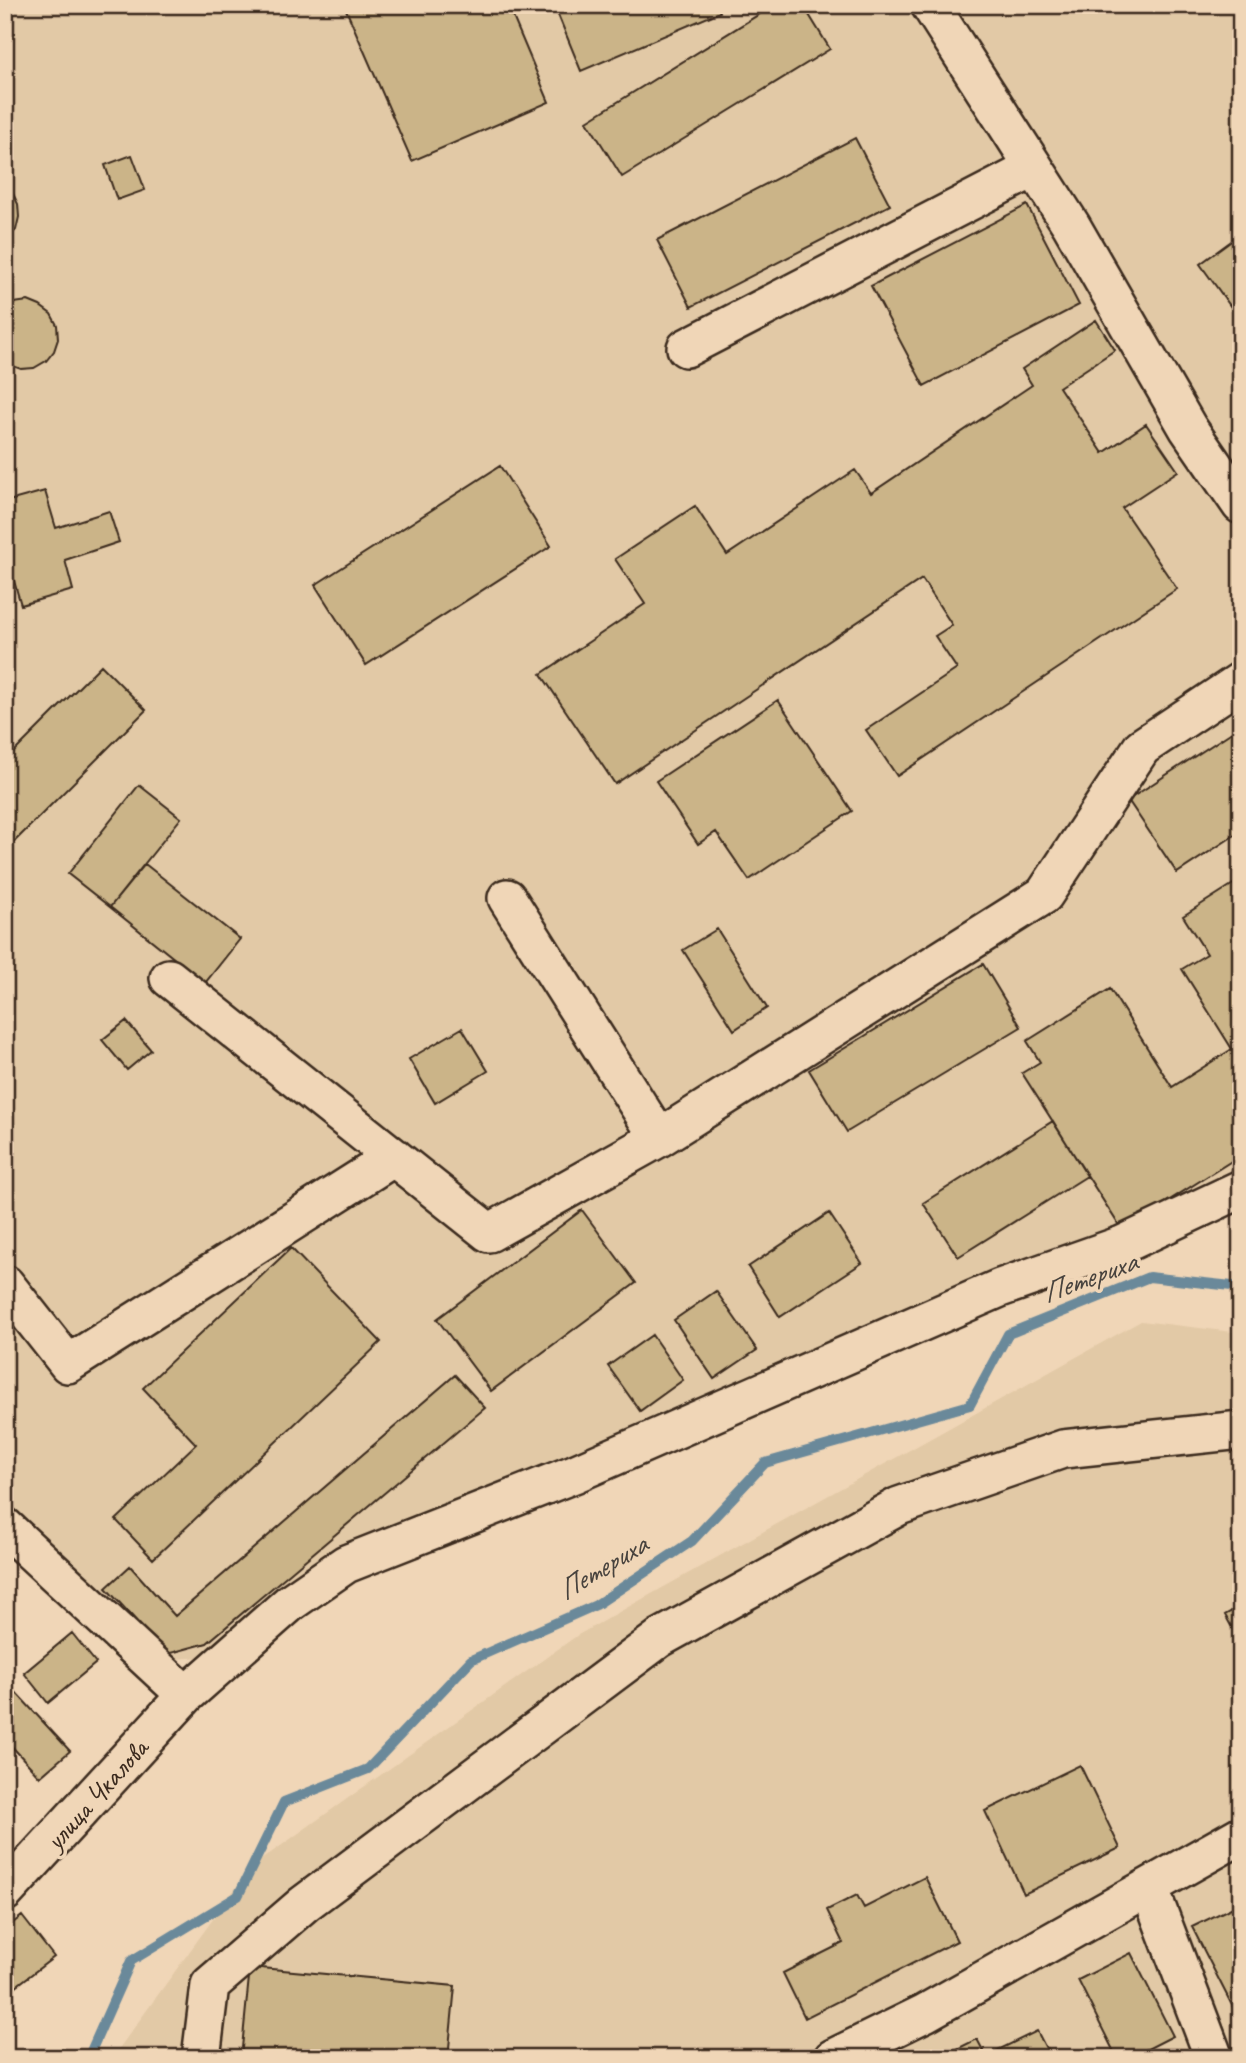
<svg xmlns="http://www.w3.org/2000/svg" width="1246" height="2063" viewBox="0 0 1246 2063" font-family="Caveat,sans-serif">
	<rect width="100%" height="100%" fill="#f0d6b7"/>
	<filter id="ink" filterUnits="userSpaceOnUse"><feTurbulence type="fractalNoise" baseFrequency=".0143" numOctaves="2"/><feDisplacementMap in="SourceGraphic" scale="14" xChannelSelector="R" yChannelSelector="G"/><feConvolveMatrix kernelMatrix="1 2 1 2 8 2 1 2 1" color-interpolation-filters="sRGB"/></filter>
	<g filter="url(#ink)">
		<path fill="#e2c9a6" d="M5,5H1241V1175L247,1625L201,1657L175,1659L147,1645L5,1503Z
			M1141,1321L1241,1333V2058H112L251,1867L578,1635Z"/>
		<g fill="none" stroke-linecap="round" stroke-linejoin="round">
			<path stroke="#6b899a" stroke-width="10" d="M88,2058L131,1961L238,1896L284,1802L368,1769L471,1660L596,1605L692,1541L765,1463L970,1405L1008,1334L1149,1277L1241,1287"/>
		</g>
		<path fill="#cbb488" stroke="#3b2a1e" stroke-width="2" d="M344,5H508L549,102L412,161Z
			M554,5H717L720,12L581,71Z
			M774,5H803L830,49L622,177L587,121Z
			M855,138L890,205L691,307L657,240Z
			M132,155L145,190L117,200L105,165Z
			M5,187L12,192L18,204L19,217L16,230L5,241Z
			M1027,205L1079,305L924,386L871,286Z
			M1241,234V310L1236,314L1200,264Z
			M28,301L40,306L51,314L57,325L58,339L54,351L46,361L34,368L21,369L5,363V308L14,303Z
			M1096,320L1115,350L1059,387L1103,453L1146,424L1178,471L1122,508L1177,589L897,776L866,730L957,669L935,636L952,625L922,579L615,784L541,674L645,604L615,559L695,506L727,555L855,470L871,493L1032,385L1022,369Z
			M500,466L551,546L366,665L315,585Z
			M45,491L56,528L109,511L119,542L65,560L73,590L21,605L5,550V502Z
			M101,665L146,710L5,851V761Z
			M778,700L852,811L749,880L716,832L698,844L656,781Z
			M1241,726V831L1177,873L1128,800Z
			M139,785L181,818L110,907L68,874Z
			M145,864L240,939L205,983L110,907Z
			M1238,881L1241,885V1155L1122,1230L1022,1073L1040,1062L1027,1041L1110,989L1172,1087L1232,1049L1182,969L1207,954L1183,916Z
			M717,929L767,1008L734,1030L683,950Z
			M983,964L1021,1027L847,1132L809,1070Z
			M126,1021L151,1050L127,1070L102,1040Z
			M462,1028L488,1071L435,1103L409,1059Z
			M1053,1121L1087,1176L958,1257L923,1203Z
			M582,1210L636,1283L491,1391L437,1319Z
			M829,1213L862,1263L780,1317L748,1267Z
			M291,1248L381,1342L153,1559L116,1520L196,1444L143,1388Z
			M716,1291L757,1350L714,1379L674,1320Z
			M652,1335L683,1380L640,1411L608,1366Z
			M455,1375L485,1408L207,1643L167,1654L106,1588L130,1566L175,1616Z
			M1241,1606V1644L1225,1615Z
			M72,1633L96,1663L48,1703L24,1673Z
			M11,1687L70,1751L40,1777L5,1739V1692Z
			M1080,1765L1120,1848L1024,1894L985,1811Z
			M925,1877L957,1941L805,2018L783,1973L843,1943L827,1910L857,1895L864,1908Z
			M1241,1903V2023L1192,1927Z
			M22,1916L54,1957L7,1993L5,1990V1929Z
			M1131,1953L1173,2036L1130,2058H1117L1078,1980Z
			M250,1967L455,1986L448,2058H241Z
			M1037,2031L1051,2058H939L977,2039L986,2056Z"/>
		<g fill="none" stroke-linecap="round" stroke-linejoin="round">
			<g stroke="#3b2a1e" stroke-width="42">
				<path id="minor" d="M930,5L1071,225L1188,428L1241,505
					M686,348L1034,168
					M507,898L659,1138
					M169,978L489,1233L659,1138L1044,895L1142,747L1241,681
					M5,1284L68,1364L394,1157
					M5,1527L186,1695L291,1602L346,1564L574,1474L1000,1288L1122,1245L1241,1189
					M1149,1887L1214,2058
					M5,1892L186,1695
					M201,2058L210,1985L304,1904L660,1638L899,1506L1063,1449L1241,1430
					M833,2058L925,2013L1241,1835"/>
			</g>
			<use href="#minor" stroke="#f0d6b7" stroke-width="37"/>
		</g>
	</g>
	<g text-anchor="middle" stroke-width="7" stroke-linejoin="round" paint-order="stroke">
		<g font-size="28" fill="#3b2a1e" stroke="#f0d6b7">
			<text transform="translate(96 1794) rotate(-48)" y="10">улица Чкалова</text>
		</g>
		<g font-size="30" font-style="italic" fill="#47423d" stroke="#f0d6b7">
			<text transform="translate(1089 1277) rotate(-20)" y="10">Петериха</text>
			<text transform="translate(602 1567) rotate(-31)" y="10">Петериха</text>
		</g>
	</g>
	<rect width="1246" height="2063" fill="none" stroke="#f0d6b7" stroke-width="28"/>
	<rect x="14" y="14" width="1218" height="2035" fill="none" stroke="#3b2a1e" stroke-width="2.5" filter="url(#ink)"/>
</svg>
